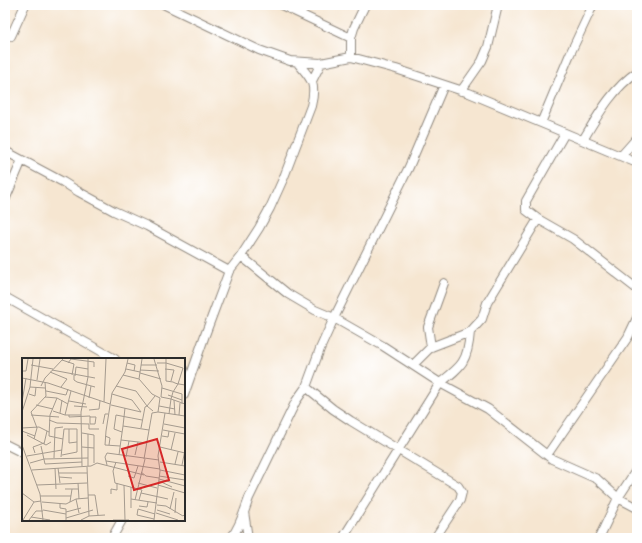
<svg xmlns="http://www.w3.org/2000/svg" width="642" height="543" viewBox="0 0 642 543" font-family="Cardo,serif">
	<rect width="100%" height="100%" fill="#fff"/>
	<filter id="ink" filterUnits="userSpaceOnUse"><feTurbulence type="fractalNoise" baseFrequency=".025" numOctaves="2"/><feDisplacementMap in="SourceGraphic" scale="8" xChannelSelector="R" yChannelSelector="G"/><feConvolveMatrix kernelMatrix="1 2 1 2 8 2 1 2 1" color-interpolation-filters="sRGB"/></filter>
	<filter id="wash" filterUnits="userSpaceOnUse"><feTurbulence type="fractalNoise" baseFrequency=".012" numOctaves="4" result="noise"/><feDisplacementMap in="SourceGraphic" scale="16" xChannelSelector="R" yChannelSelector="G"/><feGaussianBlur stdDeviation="0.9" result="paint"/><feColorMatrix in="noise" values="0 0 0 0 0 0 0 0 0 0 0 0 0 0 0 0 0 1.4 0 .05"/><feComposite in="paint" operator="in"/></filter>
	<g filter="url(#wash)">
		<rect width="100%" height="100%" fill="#f6e6d1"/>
	</g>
	<g filter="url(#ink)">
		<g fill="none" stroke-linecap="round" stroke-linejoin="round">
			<g stroke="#90887e" stroke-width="10">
				<path id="minor" d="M165,5L259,50L290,61L321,63L351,57L396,69L469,93L637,163
					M281,5L351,38
					M11,36L25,5
					M351,57V38L354,28L365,5
					M312,81L321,63
					M461,91L482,61L488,47L498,5
					M541,123L570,54L593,5
					M583,140C598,115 613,88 637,72
					M5,151L63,182L79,192L114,211L147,226L229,271
					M621,156L637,138
					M5,200L22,160
					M538,219L573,239L637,289
					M241,256L288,294L315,310L334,318L383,346L440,383L488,409L552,459L597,479L618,498L637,508
					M5,297L115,359
					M431,347L428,327L444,283
					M413,365L431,347L470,332L482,319L487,303L538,219L526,210V201L565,133
					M306,387L333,409L351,421L458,486L462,492L460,500L435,538
					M184,395L205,335L229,271L241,256L259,228L270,208L284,177L311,106C317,82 311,79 297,62
					M5,444L23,453
					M547,455L628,337L637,318
					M244,512L248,538
					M112,538L122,520
					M231,538C240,527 244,512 249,498L296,401L306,387L320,349L334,318L409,167L444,85
					M343,538L440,383C462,366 468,361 470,332
					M599,538L618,498L637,469"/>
			</g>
			<use href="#minor" stroke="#fff" stroke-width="8"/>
		</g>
	</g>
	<g transform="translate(22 358)">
		<rect width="163" height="163" fill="#f6e6d1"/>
		<path fill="none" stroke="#a59b8f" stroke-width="1" d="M120,1L117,21L130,36L138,40L136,54L143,55L136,98L138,113L132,162M132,1L140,28L139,39M40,2L52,6L50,17M46,5L49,1L72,4V9M105,5L113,7L112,13M135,5H144V1M9,7L31,11M119,7H135M104,11L118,14M143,11L152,12L149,23M30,12L73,20M118,12L137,13M0,13H4L6,1M28,14L45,21L39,29M118,15L139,21M52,17V22L55,24L73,29M101,17L117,21M53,18L54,9L66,11M0,20L26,25L88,46M15,22L18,1M19,28L23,20L41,1M94,28L114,33L125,48L133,38M8,29L23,30M140,30L160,36V46M24,33L44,37L46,31M7,36L13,38L14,29M90,36L110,42L119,54M146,37L160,42M23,39L35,40L46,46M139,39L149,41L151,34L156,26L161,10L144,5V23L151,24L153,25L156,26H157L163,27M35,40L28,57L27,78L41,81M67,40L69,28M152,42L153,57M47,43L64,46M0,44L4,20M82,44L84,1M14,47L31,51M89,47L119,54M52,48L65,49M137,48L153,51M103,50L101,68L127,72M67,52L77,51L78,43M31,53L43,57H59M0,54L8,29L11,1M38,55L40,42M143,55L163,58M147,56L149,41L163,46M9,57L37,59M43,57L49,33M47,57V59L68,58V66M157,57L158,45M27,62L35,65L67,66V71H77M68,66H73L74,59H68M81,66L83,56H86M142,66L163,70M0,70L17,69L27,74M119,70L123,49L125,48L131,53M47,71V85L55,84M141,72L163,76M0,73L13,78M100,74L92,71L94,57L120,62M60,75L72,77V105M66,76V108M5,77L24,87L29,84M83,78L88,80L87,87M140,78L146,79L147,73M12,81L15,70L9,54L24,38L23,24M99,82L101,68M22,86L25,73M0,87L18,136L21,162M19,88L23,106L60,104M98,88L83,87L84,73L90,35L103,14L106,1M60,89L72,90M138,89L163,95M149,92L153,75M13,95L11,89L22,85M97,97L99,82L125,85M113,97L116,84M5,98L40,92M39,99L42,71H55V94L40,97M104,99L107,83M32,100L33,70L41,69M122,101L130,55L136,54M84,103L138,111M94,104L91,113L93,125L120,132L119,135M138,104L163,108M8,105L22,101L66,100M153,106L156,94M85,107L83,99L85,95L137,102M160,107L163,92M60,108L59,54L66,19V1M65,109L67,158M33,110L34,131M36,110L38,125M10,112L69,108L75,105L122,117M138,112L163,117M119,114L124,118L137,120M37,115H65M106,118L112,120L116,108M137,118L163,122M37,119L50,120M137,121L163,128M137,123L150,129M56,125L57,141M116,125L135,130M15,127L65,125M102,127L103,162M136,127L163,135M43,131H56M0,135L12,144L19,143M89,136V131L95,132V125M66,137H73L76,157M18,138H49M54,141L57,155M109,141L135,145M113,142L123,101M117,142L119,135L146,141M20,144L44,146L54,141L66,140M48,144L50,131M38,146V150L44,151V162M135,147L144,148L161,158L163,156M117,148L125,149L126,144M109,150V129M148,151L152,134M21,152L44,156M135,152L148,156M44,154L59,150M134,155L156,162M153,155L154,140M9,159L28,162M44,160L71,152M132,161L115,157L116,151L133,156M1,162L12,144M7,162L14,153H21M59,162L67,158L83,157M91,162H107"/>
		<path fill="#d62828" fill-opacity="0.15" stroke="#d62828" stroke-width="2" d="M135,81L147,122L112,132L100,91Z"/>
		<rect width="163" height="163" fill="none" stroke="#2b2b2b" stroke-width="2"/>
	</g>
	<rect width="642" height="543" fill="none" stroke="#fff" stroke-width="20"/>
</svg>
